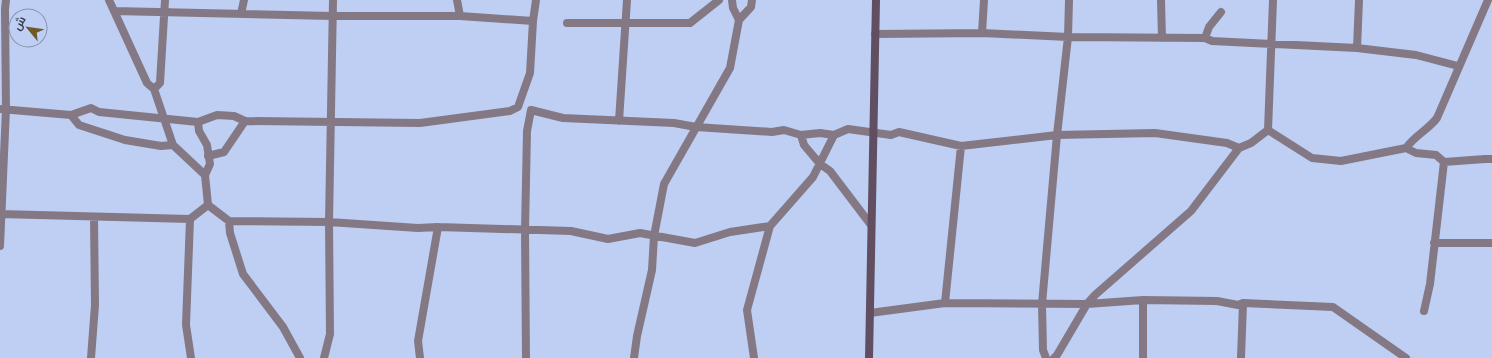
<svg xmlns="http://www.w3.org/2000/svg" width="1492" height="358" viewBox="0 0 1492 358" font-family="'Exo 2',Cairo,sans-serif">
	<rect width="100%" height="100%" fill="#becff3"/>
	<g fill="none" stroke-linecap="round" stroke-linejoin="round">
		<path stroke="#847885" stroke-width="8" d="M109,0L147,83L154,89L173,145L205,175
			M457,0L460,16
			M732,0L733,8L739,20
			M1161,0L1162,38
			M114,11L332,16H460L533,21
			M241,14L244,0
			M567,23H690L719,0
			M982,33L984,0
			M875,34L982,33L1068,37L1205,38L1212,41L1357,48L1416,55L1458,66
			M1205,38L1209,27L1221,12
			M1357,48L1359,0
			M154,89L160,83L165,0
			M0,109L71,115L91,108L99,112L198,122L217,115L234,116L245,121L420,123L510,111L518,107L530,73L533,21L536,0
			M71,115L79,125L125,140L161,146L173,145
			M619,121L627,0
			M198,122L199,131L207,145L210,164L205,175L208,205L229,221L329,222L418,228L438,227L418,341L420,358
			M1268,130L1312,158L1341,161L1406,148L1416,153L1436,155L1444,162L1485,159H1492
			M801,135L804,145L820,164L830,171L871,225
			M1406,148C1415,135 1428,130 1437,118L1488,0
			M208,156L224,152L245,121
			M0,214L190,219L208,205
			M190,219L186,325L191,358
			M229,221L230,233L243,274L283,327L300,358
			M438,227L571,231L608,239L640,233L695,243L730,232L770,226
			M1434,243H1492
			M0,246L6,109L5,9L6,0
			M1143,300V358
			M945,303L961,146
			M1424,311L1430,284L1444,162
			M870,313L945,303L1087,304L1143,300L1217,301L1238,305L1243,303L1333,307L1406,358
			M91,358L95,305L94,217
			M324,358L330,334L329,222L333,0
			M526,358L525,230L527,131L531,110L563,118L674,123L696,127L772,132L784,130L801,135L820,133L834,135L848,129L891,135L899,132L961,146L1057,135L1155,133L1227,143L1239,148
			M634,358L637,336L652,270L654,236L664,184L730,68L739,20L751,7L752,0
			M754,358L747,310L770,226L813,177L834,135
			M1046,358L1043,350L1042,304L1057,135L1068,37L1069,0
			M1054,358L1057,355L1087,304L1095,295L1191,211L1239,148L1251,143L1268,130L1273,0
			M1241,358L1243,303"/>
		<path stroke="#614f61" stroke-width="8" d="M869,358L876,0"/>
	</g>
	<g transform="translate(28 28) rotate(299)"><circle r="19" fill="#becff3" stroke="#8794af"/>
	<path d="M0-3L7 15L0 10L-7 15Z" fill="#6f5928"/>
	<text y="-6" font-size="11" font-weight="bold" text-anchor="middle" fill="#343b49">ش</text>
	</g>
</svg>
